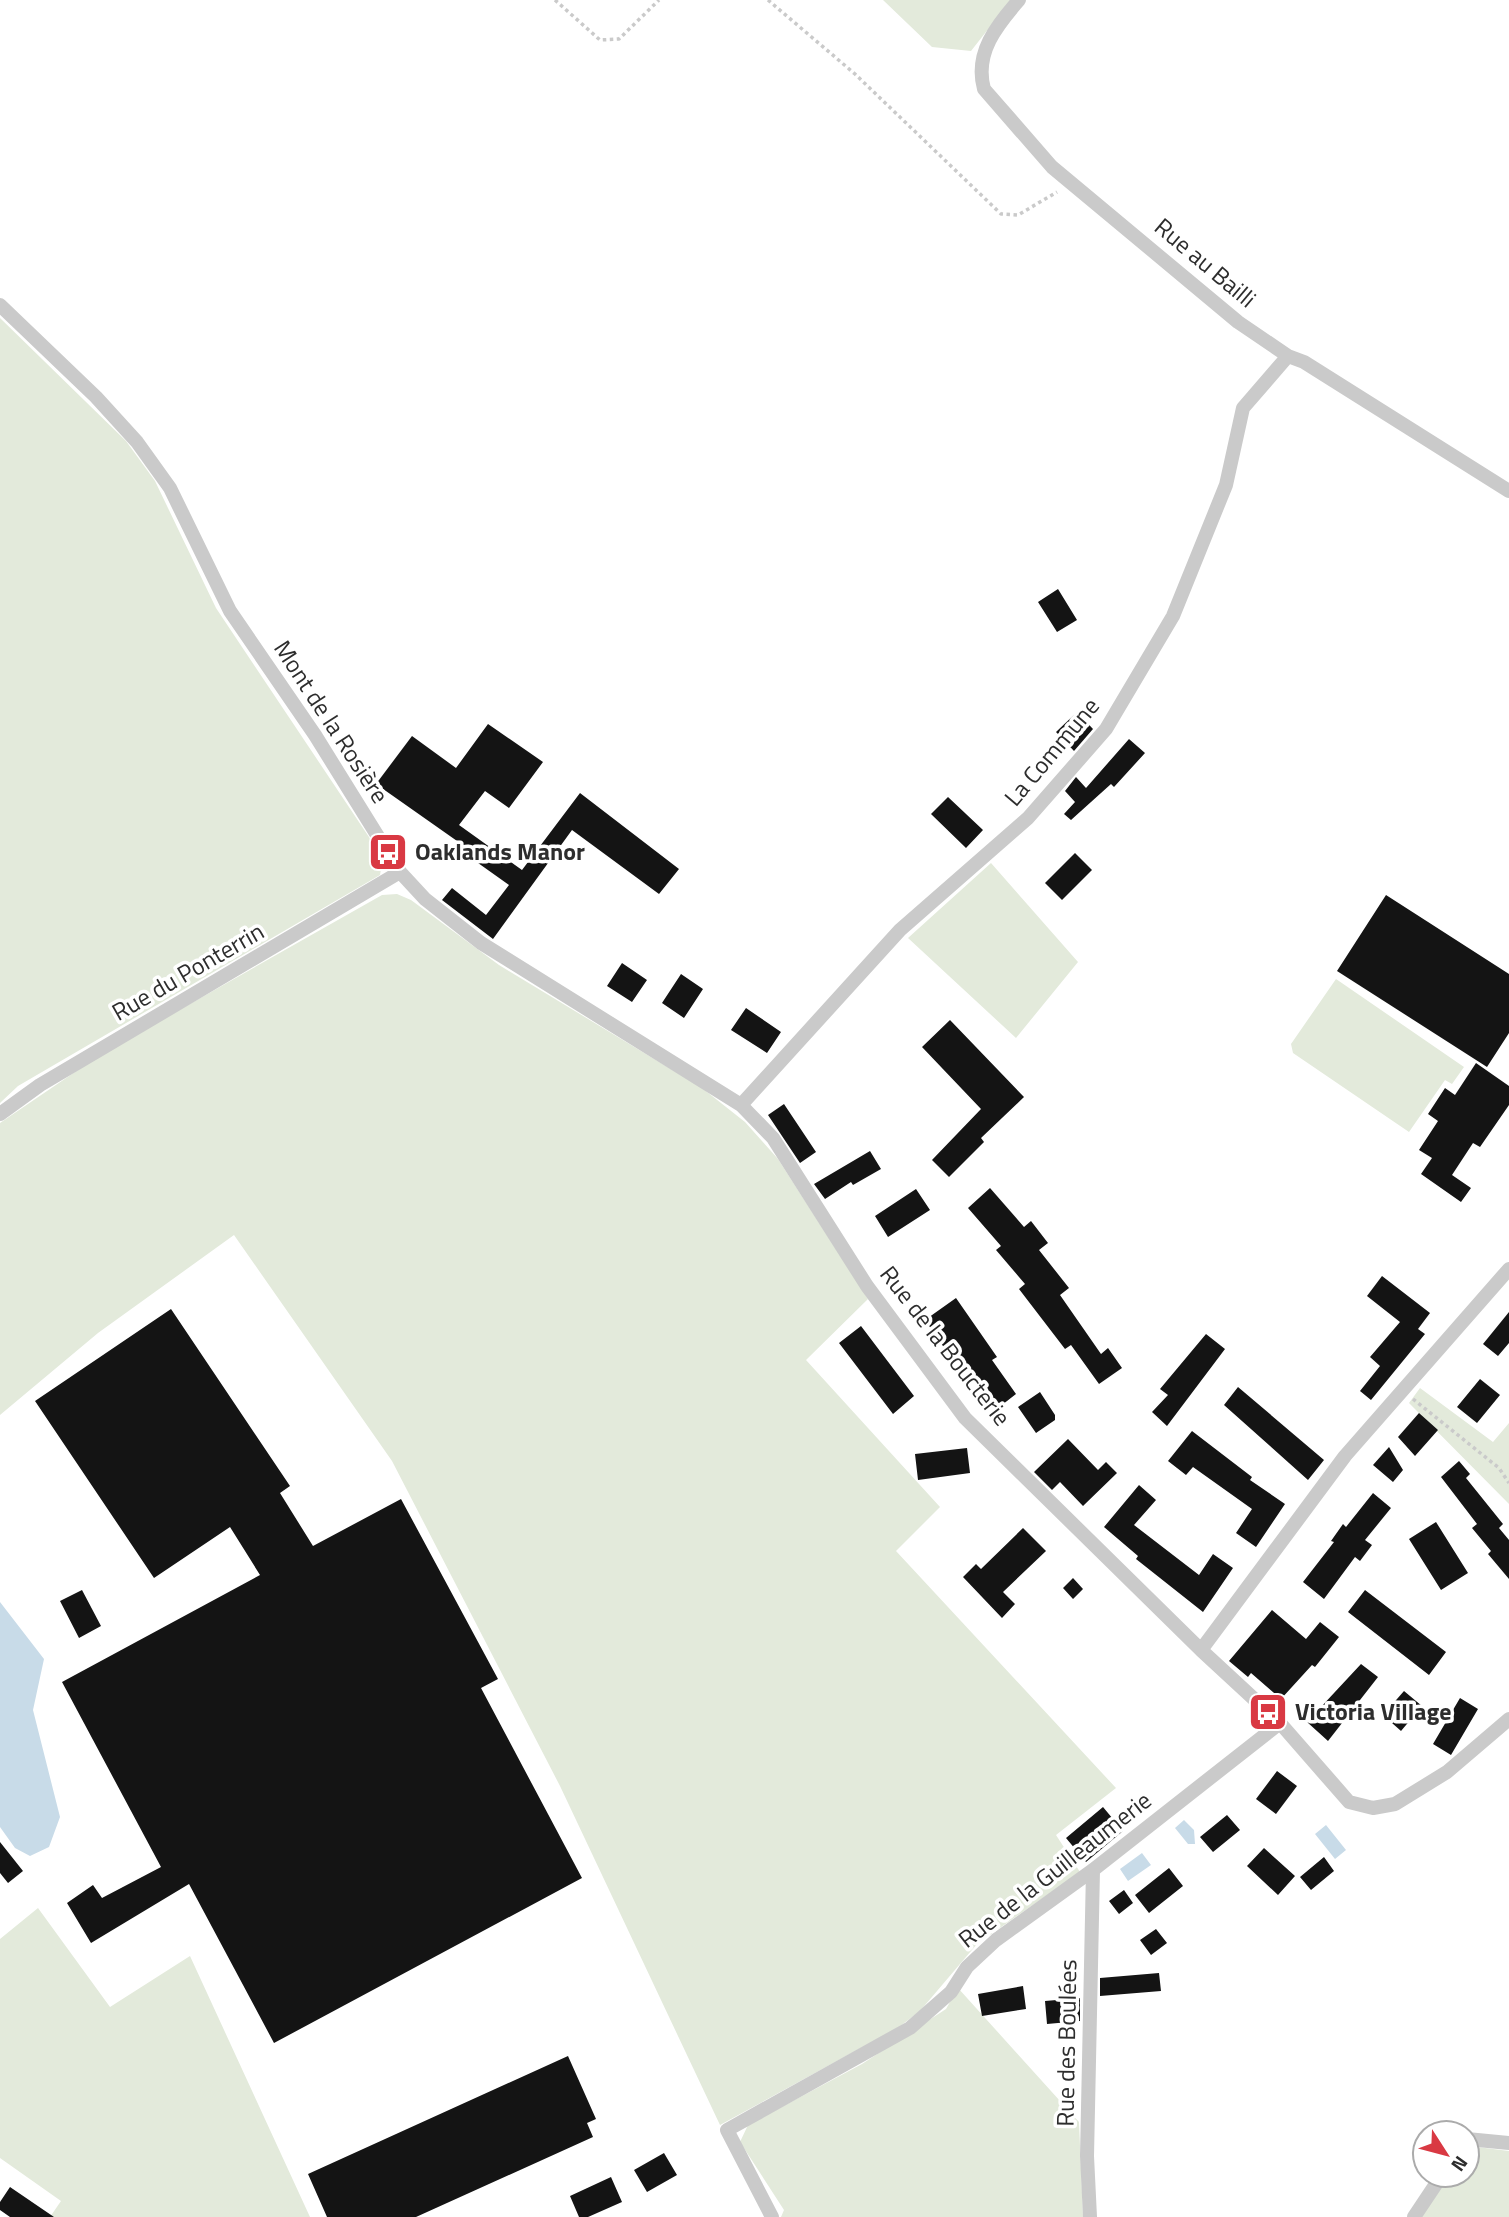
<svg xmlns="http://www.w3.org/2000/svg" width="1509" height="2217" viewBox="0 0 1509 2217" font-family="'Titillium Web',sans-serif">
	<rect width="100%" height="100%" fill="#fff"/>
	<path fill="#e3eadb" d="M883,0H1011L971,51L932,47Z
		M0,318L126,441L155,481L216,608L383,858L380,875L18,1086L0,1103Z
		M991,863L1078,962L1016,1038L908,938Z
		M397,894L411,900L499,965L702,1088L745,1122L778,1159L868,1299L806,1360L940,1507L896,1551L1116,1788L1056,1835L1080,1872L977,1944L920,2011L899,2027L720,2125L560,1786L392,1461L234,1235L98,1333L0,1415V1123L100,1055L382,895Z
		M1336,979L1464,1067L1452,1084L1445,1080L1409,1132L1293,1053L1291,1044Z
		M1420,1388L1493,1442L1509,1423V1504L1409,1403Z
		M38,1908L110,2007L190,1956L310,2217H50L61,2201L0,2158V1939Z
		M958,1988L1079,2122L1083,2217H781L784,2210L740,2142L748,2125L862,2064L946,2009Z
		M1469,2146L1509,2151V2217H1420L1449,2175H1467Z"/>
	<path fill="#c8dbe8" d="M0,1602L44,1659L33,1710L60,1817L49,1847L30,1856L15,1848L0,1827Z
		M1184,1820L1194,1830L1195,1844H1188L1175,1828Z
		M1326,1825L1346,1850L1335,1859L1315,1834Z
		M1142,1853L1151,1865L1128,1881L1120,1869Z"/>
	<path fill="#141414" d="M1058,589L1077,620L1057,632L1038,602Z
		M1077,712L1093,729L1074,751L1056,732Z
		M488,724L543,762L509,808L485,791L459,825L522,870L580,793L679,869L659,894L572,830L493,939L442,900L452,888L486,915L509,885L464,853L467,848L376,784L412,736L456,768Z
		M1129,739L1145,753L1114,787L1111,784L1071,820L1064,814L1075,802L1065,791L1076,777L1086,788Z
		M948,797L983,830L966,848L931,814Z
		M1075,853L1092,870L1062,900L1045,883Z
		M1386,895L1509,974V1033L1487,1067L1337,971Z
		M622,963L647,980L632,1002L607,986Z
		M681,974L703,989L684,1018L662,1003Z
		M746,1008L781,1032L767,1053L731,1030Z
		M950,1020L1024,1097L981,1138L984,1142L949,1177L932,1160L981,1109L922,1047Z
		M1476,1063L1509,1086V1105L1480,1147L1473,1143L1452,1175L1471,1188L1461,1202L1421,1174L1432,1158L1419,1150L1438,1121L1428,1114L1445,1088L1455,1095Z
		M784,1104L816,1152L800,1163L768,1115Z
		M870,1151L881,1169L853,1185L851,1182L825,1199L814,1184Z
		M990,1188L1024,1227L1031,1221L1048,1243L1039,1250L1069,1288L1060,1295L1101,1354L1108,1348L1122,1368L1099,1384L1071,1345L1065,1349L1019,1289L1025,1284L996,1250L1001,1246L968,1208Z
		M916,1189L930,1210L888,1237L875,1216Z
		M1382,1276L1430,1313L1418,1329L1425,1334L1371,1400L1360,1391L1380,1366L1370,1357L1400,1322L1367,1296Z
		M956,1298L997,1357L992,1360L1016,1394L998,1408L973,1373L965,1378L925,1320Z
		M171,1309L290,1486L280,1493L313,1546L401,1499L498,1679L481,1688L582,1878L274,2043L189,1884L91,1943L67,1903L93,1885L102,1898L161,1867L62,1682L260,1575L230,1527L154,1578L35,1401Z
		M1509,1312V1343L1498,1356L1483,1344Z
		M861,1326L914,1396L893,1414L839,1343Z
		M1206,1334L1225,1349L1167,1426L1152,1412L1168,1395L1160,1389Z
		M1480,1379L1500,1395L1477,1423L1457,1407Z
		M1238,1387L1324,1460L1308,1480L1224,1405Z
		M1040,1392L1055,1415V1420L1036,1433L1018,1407Z
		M1419,1413L1438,1430L1415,1456L1398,1437Z
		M1192,1431L1252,1477L1250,1480L1285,1504L1256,1547L1236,1533L1252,1509L1193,1467L1186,1475L1168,1461Z
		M1068,1439L1098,1470L1106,1462L1117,1473L1083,1506L1060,1482L1052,1490L1034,1472Z
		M1389,1447L1403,1470L1393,1482L1373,1465Z
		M967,1448L970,1473L918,1480L915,1454Z
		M1459,1461L1470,1474L1466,1478L1503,1524L1499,1528L1509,1540V1579L1488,1554L1491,1551L1472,1528L1477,1524L1441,1477Z
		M1139,1485L1156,1500L1134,1525L1199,1575L1213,1554L1233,1568L1203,1612L1136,1559L1138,1556L1104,1527Z
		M1373,1493L1391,1508L1365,1540L1372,1545L1360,1561L1355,1557L1324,1599L1303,1582L1334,1542L1331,1541L1343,1524L1346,1527Z
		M1436,1522L1468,1573L1441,1590L1409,1539Z
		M1023,1528L1046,1551L1003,1592L1015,1604L1002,1618L963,1577L976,1564L981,1569Z
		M1073,1578L1083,1589L1073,1599L1063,1588Z
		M82,1590L101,1626L79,1638L60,1601Z
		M1365,1590L1446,1652L1429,1675L1348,1612Z
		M1272,1610L1306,1639L1320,1622L1339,1637L1315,1667L1312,1665L1281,1699L1251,1673L1248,1677L1229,1661Z
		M1361,1664L1378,1677L1328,1741L1307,1722Z
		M1404,1691L1422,1706L1401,1731L1383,1715Z
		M1460,1698L1478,1709L1451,1755L1433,1744Z
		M1277,1771L1297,1786L1276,1814L1256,1799Z
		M1103,1807L1123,1831L1086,1862L1066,1838Z
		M1227,1815L1240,1830L1213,1852L1200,1837Z
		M0,1842L23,1871L8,1883L0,1873Z
		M1264,1848L1295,1876L1278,1895L1247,1866Z
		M1324,1857L1334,1871L1311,1890L1300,1877Z
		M1169,1868L1183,1886L1149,1913L1135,1895Z
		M1124,1890L1133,1903L1119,1914L1109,1901Z
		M1156,1929L1167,1943L1151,1955L1140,1940Z
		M1159,1973L1161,1991L1100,1996V1978Z
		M1023,1986L1026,2009L982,2016L978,1994Z
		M1080,1998V2021L1047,2024L1045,2001Z
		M568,2056L596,2119L587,2123L593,2137L416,2217H327L308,2174Z
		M664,2153L677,2175L647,2192L634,2170Z
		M611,2177L622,2202L588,2217H579L570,2196Z
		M10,2187L54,2217H10L0,2210V2202Z"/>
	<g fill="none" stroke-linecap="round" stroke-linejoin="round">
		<path stroke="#cacaca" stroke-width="3.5" stroke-dasharray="3.5 3.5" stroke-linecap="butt" d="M555,0L600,40L619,39L659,0
			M768,0L855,74L1001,214L1018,215L1057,192
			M1413,1399L1499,1468L1509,1483"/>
		<path stroke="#cacaca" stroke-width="14" d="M1019,0C997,25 974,53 984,89L1052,167L1238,322L1288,356L1304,362L1509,491
			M0,305L96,397L137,442L170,488L230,611L315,735L400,872L425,899L481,943L741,1105L773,1138L867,1286L965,1418L1201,1650L1280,1723L1349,1802L1373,1808L1395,1804L1447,1772L1509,1719
			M741,1105L900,930L1028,818L1106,729L1173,616L1226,485L1243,408L1288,356
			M0,1114L40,1085L400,872
			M1201,1650L1345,1456L1509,1269
			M1467,2139L1509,2143
			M772,2217L727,2130L910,2028L951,1992L967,1967L996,1940L1093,1870L1280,1723
			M1090,2217L1087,2156L1093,1870
			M1414,2217L1442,2175"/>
	</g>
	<defs>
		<g id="bus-square" transform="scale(2.0125)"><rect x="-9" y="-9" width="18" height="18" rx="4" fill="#d93943" stroke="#fff"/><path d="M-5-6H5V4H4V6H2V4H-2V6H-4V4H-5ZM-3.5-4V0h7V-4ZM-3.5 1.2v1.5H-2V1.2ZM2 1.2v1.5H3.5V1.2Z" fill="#fff"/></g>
	</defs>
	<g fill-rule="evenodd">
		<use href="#bus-square" x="388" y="852"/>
		<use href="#bus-square" x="1268" y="1712"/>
	</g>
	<g text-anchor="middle" stroke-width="7" stroke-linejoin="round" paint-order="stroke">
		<g font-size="24" fill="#2d2d2d" stroke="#fff">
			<text transform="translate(1205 263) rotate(40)" y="8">Rue au Bailli</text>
			<text transform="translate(331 722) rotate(57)" y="8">Mont de la Rosière</text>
			<text transform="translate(1052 752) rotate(-50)" y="8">La Commune</text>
			<text transform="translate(188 972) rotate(-30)" y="8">Rue du Ponterrin</text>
			<text transform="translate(945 1346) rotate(52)" y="8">Rue de la Boucterie</text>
			<text transform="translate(1055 1870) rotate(-38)" y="8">Rue de la Guilleaumerie</text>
			<text transform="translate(1067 2043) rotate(-89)" y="8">Rue des Boulées</text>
		</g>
		<g font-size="24" font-weight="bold" fill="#2d2d2d" stroke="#fff" text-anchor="start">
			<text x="415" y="860">Oaklands Manor</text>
			<text x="1295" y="1720">Victoria Village</text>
		</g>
	</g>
	<g transform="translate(1446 2154) rotate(126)"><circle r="33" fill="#ffffff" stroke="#ababab" stroke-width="2"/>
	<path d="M0-5L12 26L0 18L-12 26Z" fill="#d93943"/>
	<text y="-10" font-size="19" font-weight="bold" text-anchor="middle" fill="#2d2d2d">N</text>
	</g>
</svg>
